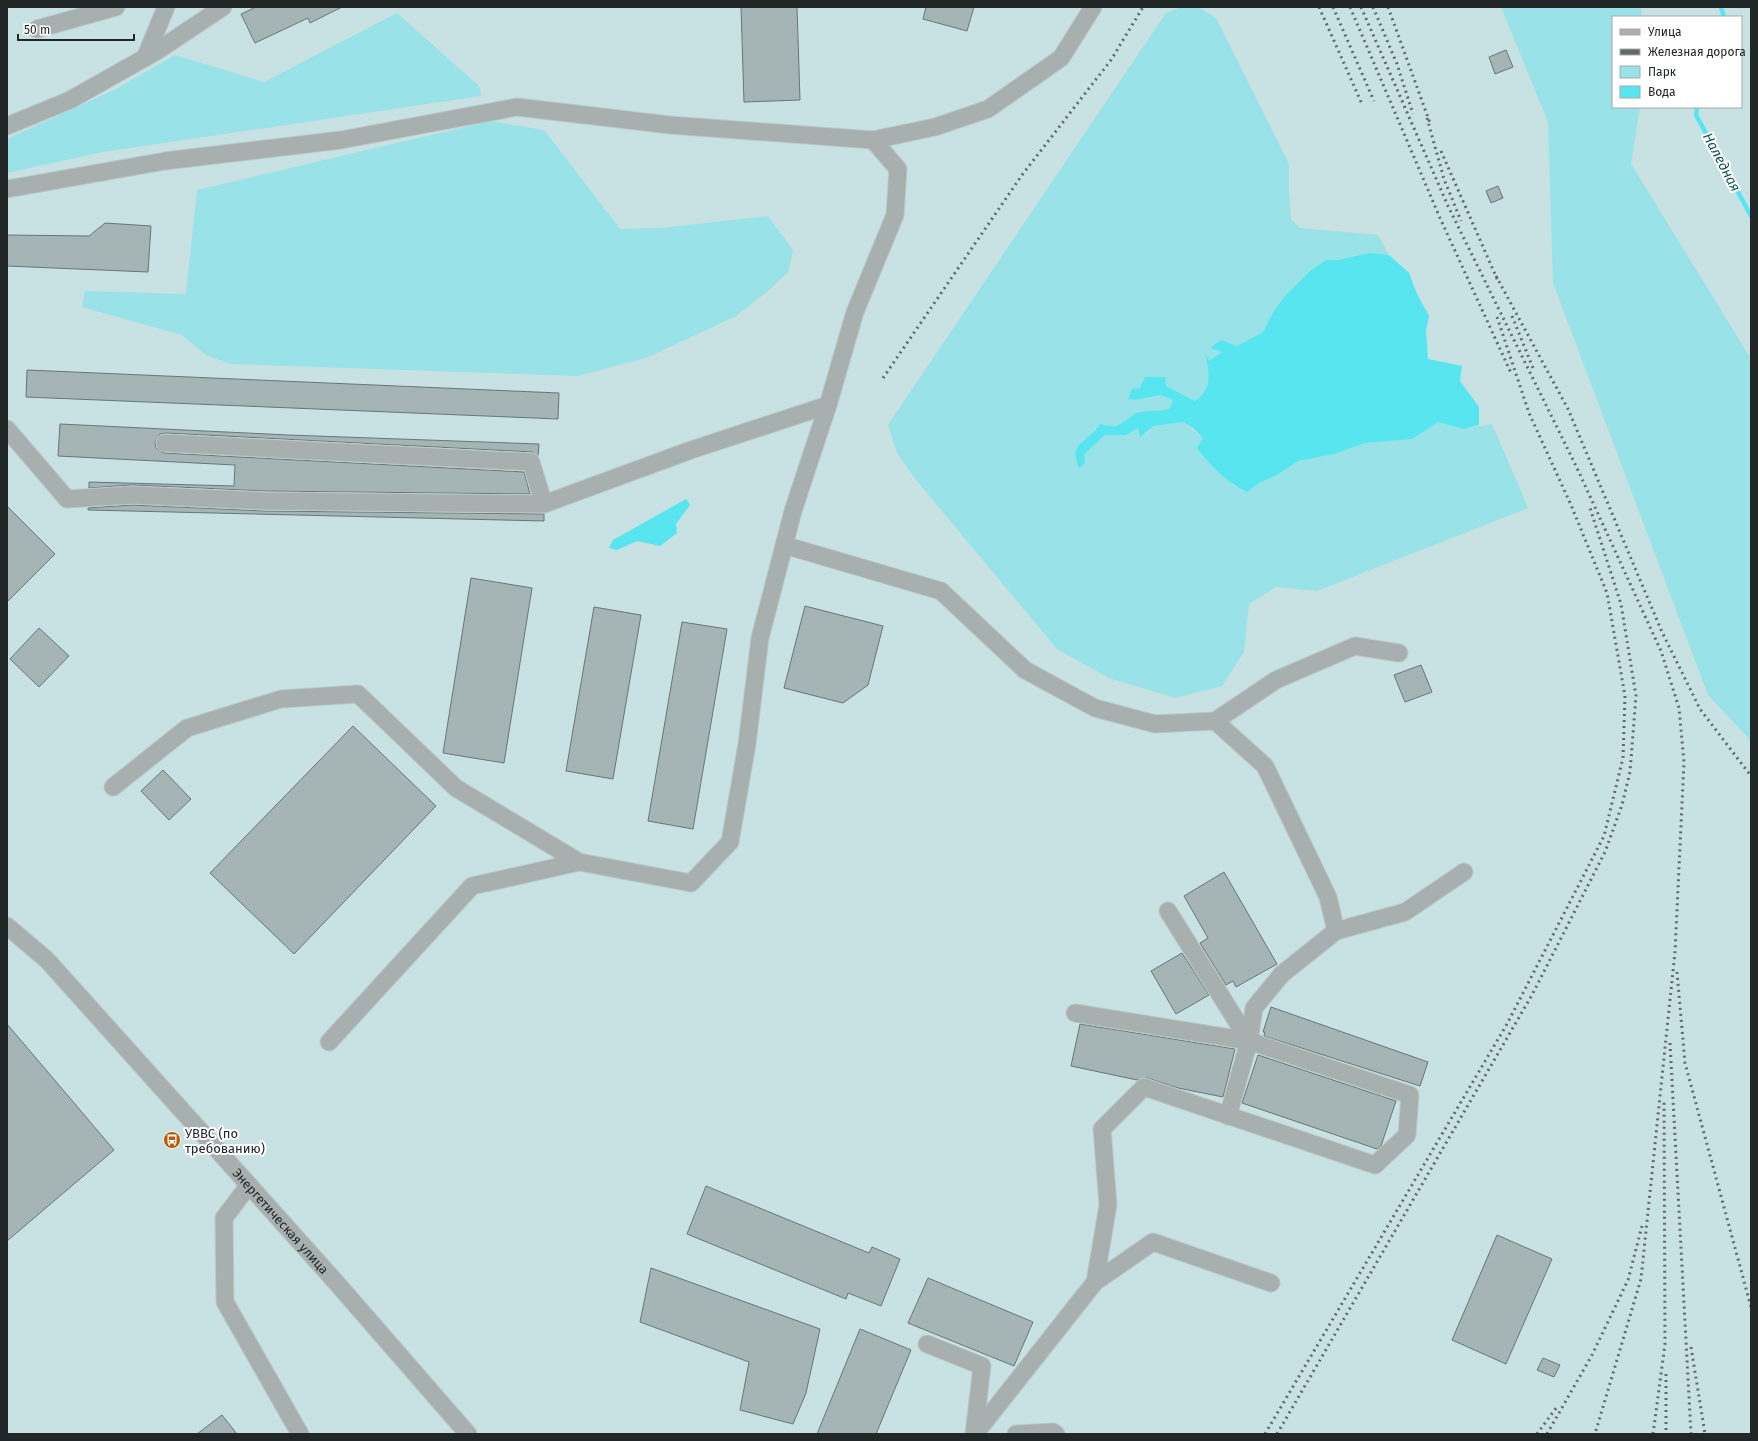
<svg xmlns="http://www.w3.org/2000/svg" width="1758" height="1441" viewBox="0 0 1758 1441" font-family="'Fira Sans',sans-serif">
	<rect width="100%" height="100%" fill="#dbebed"/>
	<path fill="#c8e1e3" fill-rule="evenodd" d="M7,7H1751V652L1708,695L1751,741V1434H7ZM1613,17H1741V107H1613Z"/>
	<path fill="#98e2e8" d="M1182,7H1198L1216,18L1289,164V193L1291,219L1300,228L1378,235L1389,255L1366,254L1338,260H1326L1310,271L1287,295L1273,311L1263,332L1237,346L1221,340L1211,348L1222,352L1209,361L1206,355C1209,373 1212,390 1195,401L1166,386L1135,400L1160,395L1173,400L1170,408C1160,413 1148,409 1137,413C1129,416 1124,424 1115,426C1111,427 1104,425 1100,424L1090,436L1082,440L1084,456L1105,435H1126L1138,428L1139,436L1147,433L1154,426L1183,422L1203,438L1207,461L1233,485L1247,492L1261,482L1277,475L1298,461L1334,454L1365,443L1412,439L1438,421L1464,429L1492,424L1528,508L1317,591L1276,587L1249,604L1244,652L1222,686L1175,698L1109,678L1057,649L917,481L897,453L888,425L1166,13Z
		M1501,7H1641L1642,17H1613V107H1640L1631,164L1751,359V741L1708,695L1553,283L1548,122Z
		M397,13L479,86L481,96L103,152L7,173V139L118,88L175,55L264,82Z
		M491,121L544,130L620,229L661,228L768,216L793,250L788,272L769,290L736,316L646,358L577,376L231,364L206,355L182,335L82,307L85,291L186,294L197,190Z"/>
	<path fill="#57e5f0" d="M1369,253L1389,255L1409,273L1417,294L1429,316L1426,330L1428,359L1462,366L1460,381L1479,407V425L1464,429L1438,422L1412,439L1365,443L1334,454L1298,461L1277,475L1261,482L1247,492C1226,482 1211,466 1197,448L1203,438L1193,428L1183,422L1154,426L1140,437L1138,428L1126,435H1105L1084,455L1085,463L1079,468C1072,451 1076,446 1089,436C1093,434 1097,428 1100,424C1104,425 1111,427 1115,426C1124,424 1129,416 1137,413C1148,409 1160,413 1170,408L1173,400L1160,395L1135,400L1128,399L1132,389L1140,388L1145,377H1165L1166,386L1195,401C1213,390 1209,370 1205,352L1209,361L1222,352L1210,348L1221,340L1237,346L1263,332L1273,312L1286,295L1310,271L1326,260H1338Z
		M686,499L690,505L676,524L677,533L660,546L637,541L617,550L609,548L613,540Z"/>
	<g fill="none" stroke-linecap="round" stroke-linejoin="round">
		<path stroke="#57e5f0" stroke-width="4.5" d="M1721,7L1724,17
			M1697,107L1696,115L1751,216"/>
	</g>
	<path fill="#a5b4b5" stroke="#687677" d="M256,7H342L310,23L308,18L255,43L241,14Z
		M741,7H797L800,100L744,102Z
		M926,7H974L967,31L923,19Z
		M1506,50L1513,67L1495,74L1489,57Z
		M1498,186L1503,198L1491,203L1486,191Z
		M105,223L151,226L148,272L7,266V235L89,236Z
		M27,370L559,393L558,419L26,397Z
		M60,424L288,435L539,444L538,456L532,452L166,433L160,434L155,442L156,448L164,453L524,472L530,494L265,491L132,485L89,488V482L234,486L235,465L58,456Z
		M132,505L265,511L544,514V521L88,510V508Z
		M7,506L55,554L7,602Z
		M471,578L532,588L504,763L443,753Z
		M805,606L883,626L868,685L843,703L784,688Z
		M594,607L641,615L613,779L566,771Z
		M682,622L727,629L693,829L648,821Z
		M39,628L69,656L39,687L10,659Z
		M1421,665L1432,692L1405,702L1394,675Z
		M353,726L436,806L294,954L210,873Z
		M163,770L191,799L169,820L141,791Z
		M1224,872L1277,964L1236,987L1233,981L1226,985L1200,943L1208,938L1184,896Z
		M1182,953L1209,995L1176,1014L1151,971Z
		M1271,1007L1428,1062L1420,1086L1264,1036L1265,1032H1263Z
		M7,1024L114,1150L7,1241Z
		M1080,1024L1235,1049L1223,1097L1178,1088L1147,1078L1137,1080L1071,1066Z
		M1258,1055L1396,1101L1381,1146L1377,1149L1242,1103Z
		M706,1186L869,1253L872,1247L900,1259L881,1306L848,1293L846,1299L687,1234Z
		M1497,1235L1552,1259L1506,1364L1452,1340Z
		M651,1268L820,1329L806,1393L793,1424L740,1410L749,1362L640,1322Z
		M928,1278L1033,1322L1014,1366L908,1323Z
		M860,1329L911,1350L876,1434H817Z
		M1543,1358L1560,1365L1554,1377L1537,1370Z
		M222,1415L237,1434H197Z"/>
	<g fill="none" stroke-linecap="round" stroke-linejoin="round">
		<g stroke="#bac8c9" stroke-width="19">
			<g id="minor">
				<path d="M37,29L116,7"/>
				<path d="M145,58L166,7"/>
				<path d="M7,126L70,100L157,51L223,7"/>
				<path d="M7,189L165,161L341,140L517,107L670,125L873,140L935,127L988,109L1061,58L1093,7"/>
				<path d="M7,429L67,499L132,495L265,501L544,504L691,450L828,405"/>
				<path d="M165,443L531,462L544,504"/>
				<path d="M784,545L941,591L1025,670L1095,708L1155,724L1215,721L1265,766L1328,897L1336,931"/>
				<path d="M1215,721L1276,680L1355,646L1399,653"/>
				<path d="M113,787L187,728L281,699L358,694L456,788L579,862"/>
				<path d="M1168,911L1249,1041"/>
				<path id="s1" d="M7,926L47,960L334,1280L468,1434"/>
				<path d="M1075,1013L1249,1041L1410,1095L1407,1135L1375,1165L1144,1087L1102,1129L1108,1205L1095,1282"/>
				<path d="M329,1042L472,886L579,862L691,883L730,842L747,744L760,638L793,511L828,405L855,312L895,215L898,169L873,140"/>
				<path d="M1228,1116L1249,1041L1254,1008L1282,974L1336,931L1405,912L1464,872"/>
				<path d="M249,1185L224,1218L225,1302L300,1434"/>
				<path d="M927,1344L982,1366L974,1434"/>
				<path d="M975,1434L1095,1282L1153,1242L1271,1283"/>
				<path d="M1016,1434L1053,1432L1056,1434"/>
			</g>
		</g>
		<use href="#minor" stroke="#a8afaf" stroke-width="17"/>
		<path stroke="#616a6b" stroke-width="3" stroke-dasharray="2 4" stroke-linecap="butt" d="M1319,7L1362,104
			M1333,7L1374,101
			M1350,7L1440,218L1511,373
			M1361,7L1448,206L1577,468L1661,651L1679,708L1684,762L1675,952L1641,1279L1595,1434
			M1373,7L1397,64L1413,114
			M1388,7L1430,123
			M1427,118L1444,179L1461,221
			M1441,151L1498,281
			M1496,276L1568,409L1662,632L1700,709L1751,776
			M1512,316L1533,368
			M883,378L1022,175L1111,60L1143,7
			M1677,972L1685,1063L1751,1307
			M1670,1043L1691,1434
			M1691,1347L1705,1434
			M1666,1374V1434
			M1265,1434L1507,1024L1604,836L1623,758L1625,696L1607,593L1571,505L1529,413L1496,314
			M1277,1434L1532,995L1605,852L1622,805L1630,772L1636,696L1621,604L1590,508
			M1537,1434L1556,1408
			M1547,1434L1592,1355L1628,1280L1642,1226
			M1653,1434L1665,1344L1664,1099"/>
	</g>
	<defs>
		<g id="bus-disc" transform="scale(0.9)"><circle r="9.5" fill="#b85a08" stroke="#fff"/><path d="M-5-6H5V4H4V6H2V4H-2V6H-4V4H-5ZM-3.5-4V0h7V-4ZM-3.5 1.2v1.5H-2V1.2ZM2 1.2v1.5H3.5V1.2Z" fill="#fff"/></g>
	</defs>
	<g fill-rule="evenodd">
		<use href="#bus-disc" x="172" y="1140"/>
	</g>
	<g text-anchor="middle" stroke-width="4" stroke-linejoin="round" paint-order="stroke">
		<g font-size="13" fill="#212627" stroke="#fff" text-anchor="start">
			<text x="185" y="1138">УВВС (по<tspan x="185" dy="15">требованию)</tspan></text>
		</g>
		<g font-size="13" fill="#212627" stroke="#fff">
			<text dy="5" stroke="none"><textPath href="#s1" startOffset="403">Энергетическая улица</textPath></text>
		</g>
		<g font-size="14" font-style="italic" fill="#135155" stroke="#fff">
			<text transform="translate(1722 162) rotate(62)" y="5">Наледная</text>
		</g>
	</g>
	<rect width="1758" height="1441" fill="none" stroke="#212627" stroke-width="16"/>
	<rect x="1612" y="16" width="130" height="92" fill="#ffffff" stroke="#a6a8a9"/>
	<rect x="1620" y="29" width="20" height="6" fill="#a8afaf" stroke="#a6a8a9"/>
	<text x="1648" y="36" font-size="12" fill="#212627">Улица</text>
	<rect x="1620" y="49" width="20" height="6" fill="#616a6b" stroke="#a6a8a9"/>
	<text x="1648" y="56" font-size="12" fill="#212627">Железная дорога</text>
	<rect x="1620" y="66" width="20" height="12" fill="#98e2e8" stroke="#a6a8a9"/>
	<text x="1648" y="76" font-size="12" fill="#212627">Парк</text>
	<rect x="1620" y="86" width="20" height="12" fill="#57e5f0" stroke="#a6a8a9"/>
	<text x="1648" y="96" font-size="12" fill="#212627">Вода</text>
	<path d="M18 34v6h116v-6" fill="none" stroke="#212627" stroke-width="2"/>
	<text x="24" y="34" font-size="12" fill="#212627" stroke="#ffffff" stroke-width="3" paint-order="stroke">50 m</text>
</svg>
